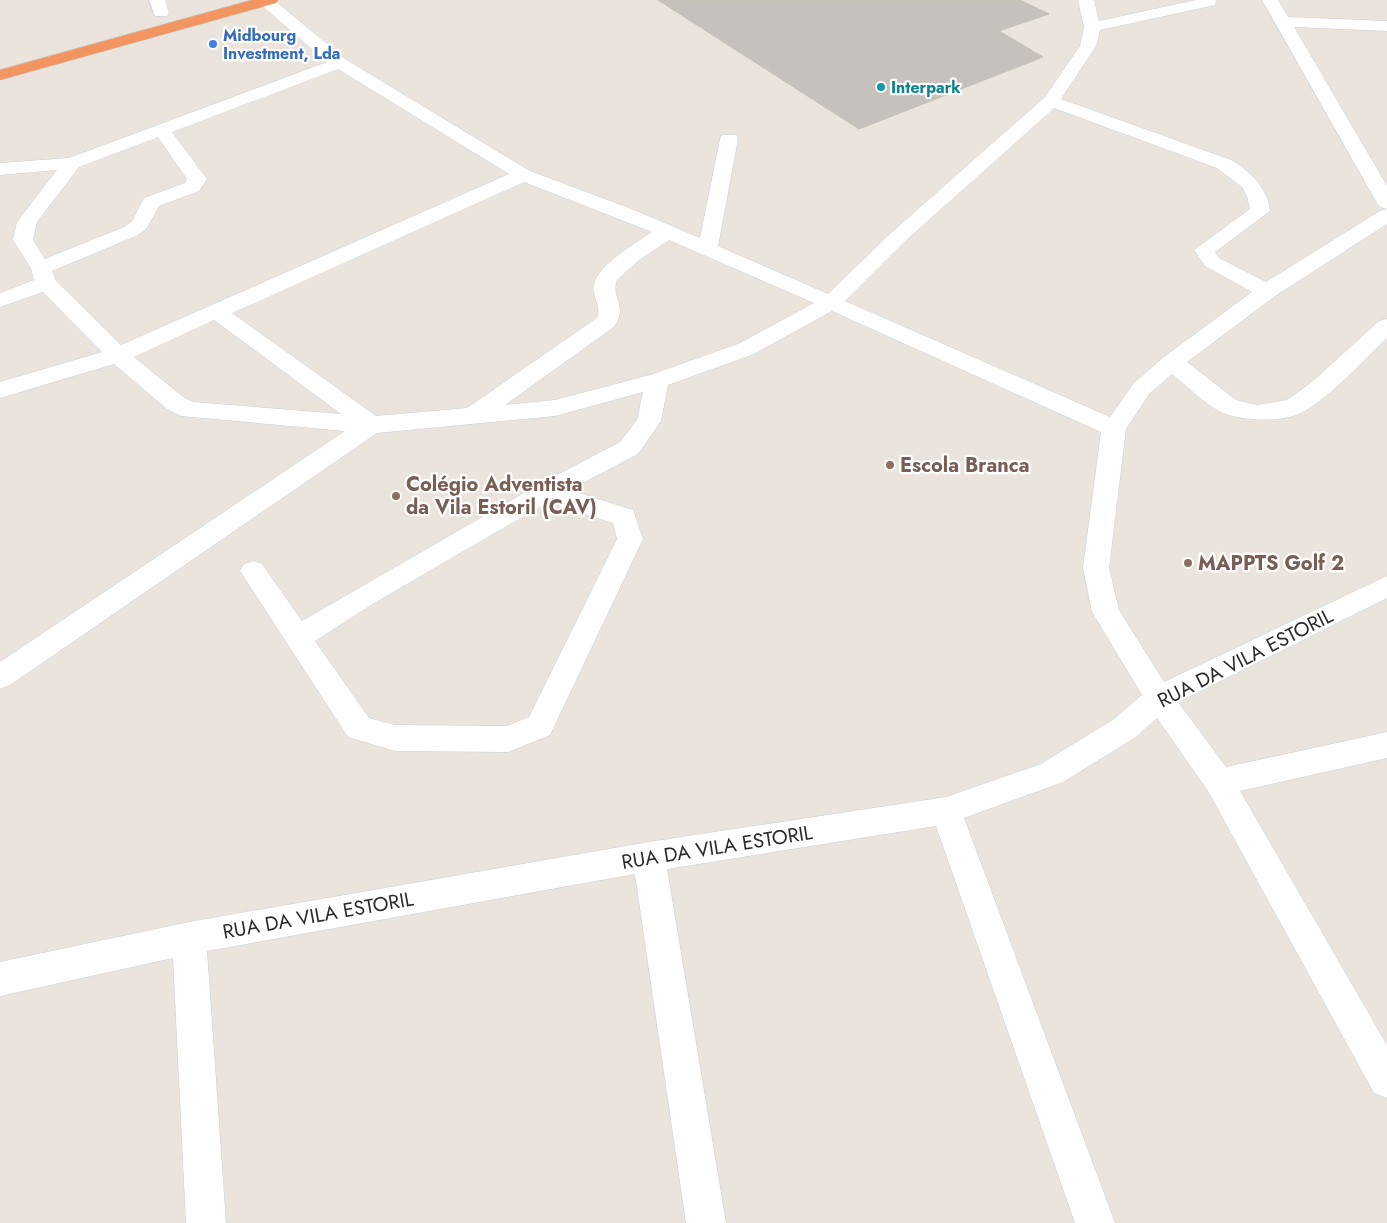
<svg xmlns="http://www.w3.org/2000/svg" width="1387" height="1223" viewBox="0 0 1387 1223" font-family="Jost,sans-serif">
	<rect width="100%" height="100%" fill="#ebe4dc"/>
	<path fill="#c6c1bc" stroke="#c6bfb6" d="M658,0H1020L1049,14L999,31L1043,57L859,129Z"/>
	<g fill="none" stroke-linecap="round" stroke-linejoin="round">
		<g stroke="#cbcfda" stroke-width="1">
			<path id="minor" d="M149,0H165L169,13L167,16H155Z
				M259,0H274L345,59L530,171L634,210L700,238L720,139L722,135H736L738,139L718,246L828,294L890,234L1045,97L1080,46L1084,27L1078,0H1094L1099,21L1196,0H1216L1215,5L1100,30L1096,46L1061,99L1231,160C1250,171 1268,188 1270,211L1215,252L1219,258L1266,282L1380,211L1387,209V224L1275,296L1187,362L1236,400L1257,405L1287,400L1312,382L1379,321L1387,319V338C1361,362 1334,394 1303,412C1284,423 1241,421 1221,412C1206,405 1186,385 1172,374L1150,393L1126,429L1109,568L1119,610L1164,682L1387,576V598L1178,702L1226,767L1387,732V758L1240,791L1387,1045V1098L1374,1093L1208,791L1157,718L1136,737L1063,782L964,818L1115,1223H1075L936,826L667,869L726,1223H686L635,874L207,951L226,1223H186L173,958L0,996V962L189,922L649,842L946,797L1041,764L1114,719L1142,695L1092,612L1083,568L1101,432L832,311L754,354L668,385L661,421L638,454L569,490L633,510L643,539L550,735L508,752L395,751L348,737L240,571L244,564L253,561L262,564L302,621L536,486L620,442L637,420L643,392L555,416L377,433L10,685L0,689V662L345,431L181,416L167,409L114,364L0,398V382L102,352L43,292L0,307V293L34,280L31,268L13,240L17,222L57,170L0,175V163L69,158L327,62L260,4ZM338,69L509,174L121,345L56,281L52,271L138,235L147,228L159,206L199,191L207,179L172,132ZM1054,108L1217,168L1242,187L1247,196L1250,209L1194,250L1205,266L1252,292L1164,357L1134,383L1110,417L845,301L904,242ZM158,137L187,179L185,183L144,198L132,221L124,227L45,259L33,240L37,222L79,167ZM524,182L652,232C636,243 598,265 594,284C591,296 602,305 597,318L467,408L376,416L232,313ZM669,240L814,303L738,344L650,375L555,400L505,405L614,327C629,304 610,298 617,280L639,260ZM214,320L341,414L193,402L183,397L134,357ZM548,502L613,523L617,539L529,717L507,726L395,725L369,718L315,641L376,602Z
				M1262,0H1278L1288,17L1387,21V31L1294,27L1387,186V209L1380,207L1377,203Z"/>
		</g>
		<g stroke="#c3c3c3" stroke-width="1">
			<path id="highway" d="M252,0H278L276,3L0,80V70Z"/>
		</g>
		<use href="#minor" fill="#fff" fill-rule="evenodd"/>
		<use href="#highway" fill="#f29560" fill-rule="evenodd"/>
	</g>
	<circle fill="#3f7fe0" stroke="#fff" stroke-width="2" cx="213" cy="44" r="5"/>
	<circle fill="#0f9aa8" stroke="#fff" stroke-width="2" cx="881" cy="87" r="5"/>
	<g fill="#8d6e63" stroke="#fff" stroke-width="2">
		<circle cx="890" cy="465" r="5"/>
		<circle cx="396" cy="496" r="5"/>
		<circle cx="1188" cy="563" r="5"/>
	</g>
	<g text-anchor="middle" stroke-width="4.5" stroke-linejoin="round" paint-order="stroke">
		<g font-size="16" font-weight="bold" fill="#366cbe" stroke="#fff" text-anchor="start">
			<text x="223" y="41">Midbourg<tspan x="223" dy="18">Investment, Lda</tspan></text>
		</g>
		<g font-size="16" font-weight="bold" fill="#0d838f" stroke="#fff" text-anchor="start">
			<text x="891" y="93">Interpark</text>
		</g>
		<g font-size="20" font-weight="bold" fill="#785e54" stroke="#fff" text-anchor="start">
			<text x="900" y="472">Escola Branca</text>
			<text x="406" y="491">Colégio Adventista<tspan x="406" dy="23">da Vila Estoril (CAV)</tspan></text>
			<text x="1198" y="570">MAPPTS Golf 2</text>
		</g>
		<g font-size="20" fill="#2a2a2a" stroke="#fff">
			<text transform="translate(1245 658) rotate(-27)" y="7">RUA DA VILA ESTORIL</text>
			<text transform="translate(717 847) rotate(-9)" y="7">RUA DA VILA ESTORIL</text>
			<text transform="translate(318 915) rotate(-10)" y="7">RUA DA VILA ESTORIL</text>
		</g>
	</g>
</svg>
